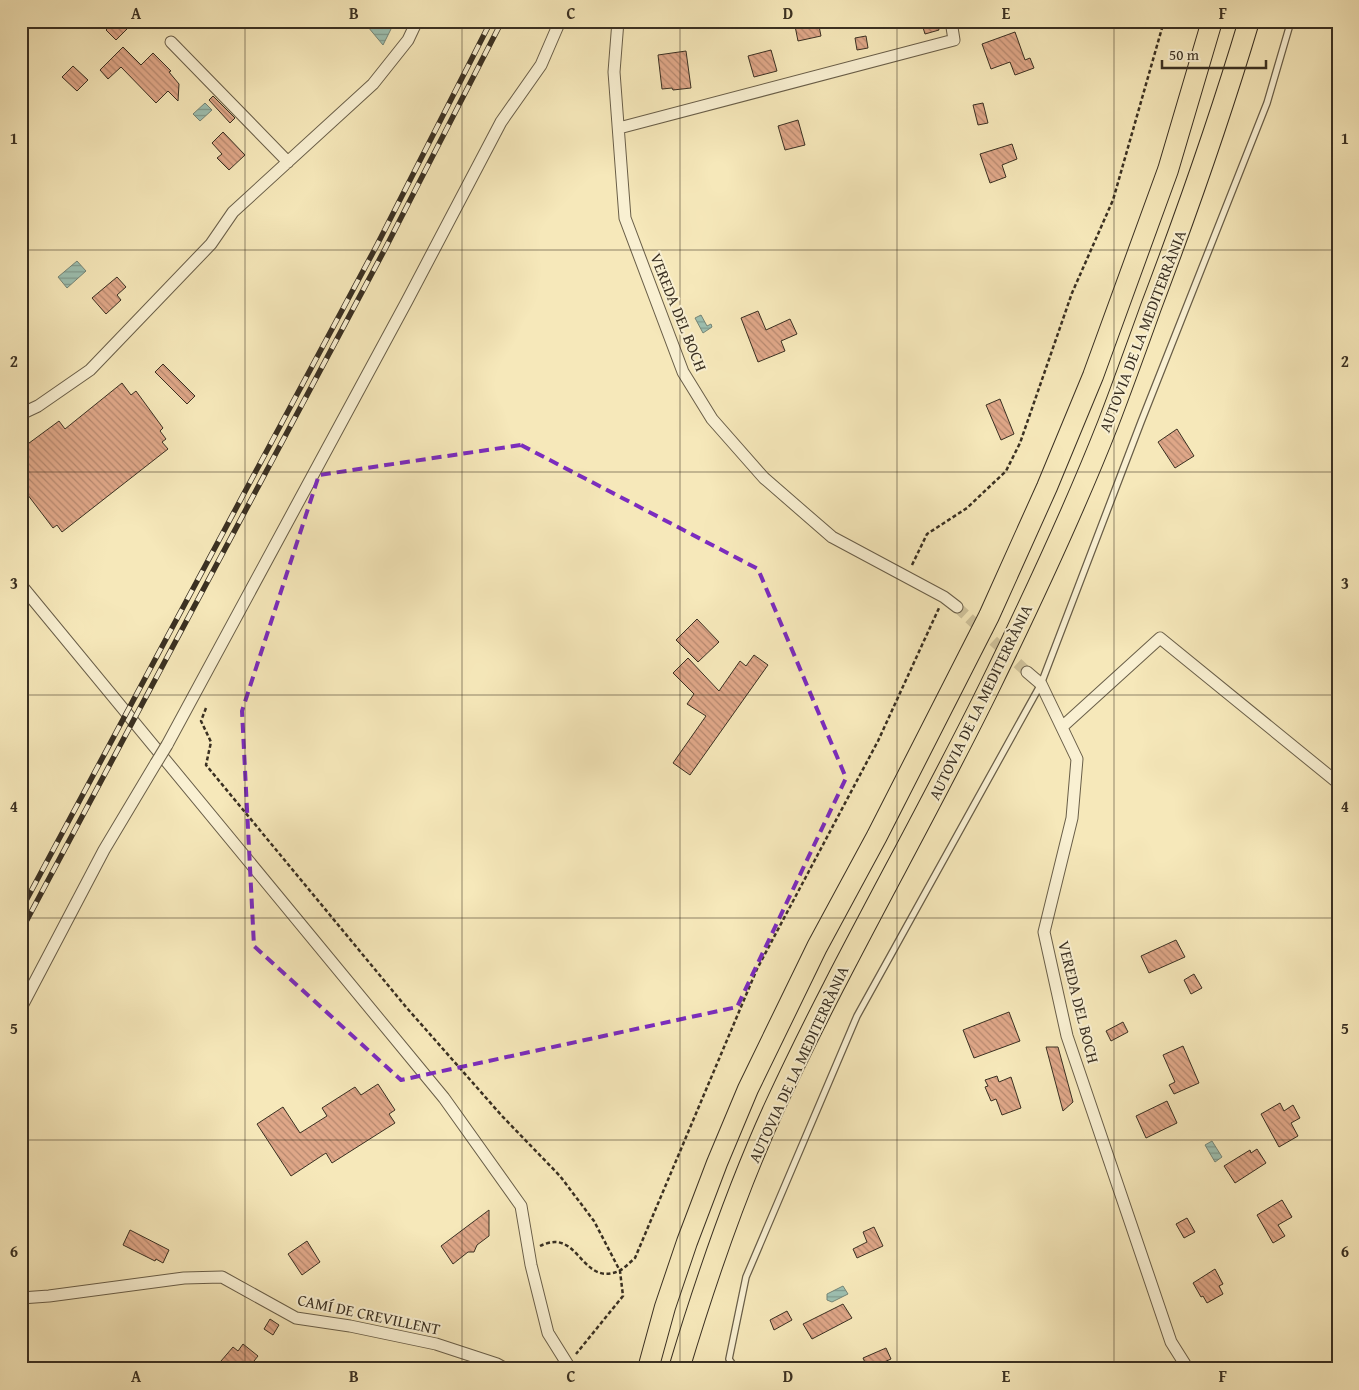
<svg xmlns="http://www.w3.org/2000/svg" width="1359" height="1390" viewBox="0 0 1359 1390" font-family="'Gentium Book Plus',serif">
	<defs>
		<pattern id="water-rules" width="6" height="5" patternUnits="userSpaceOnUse" patternTransform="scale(1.25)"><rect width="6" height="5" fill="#9dc0b1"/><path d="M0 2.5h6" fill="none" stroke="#819c90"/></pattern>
		<pattern id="building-back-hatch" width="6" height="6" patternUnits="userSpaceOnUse" patternTransform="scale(1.25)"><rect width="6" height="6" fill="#dfa788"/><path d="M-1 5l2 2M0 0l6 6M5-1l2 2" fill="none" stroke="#b6886f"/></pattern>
	</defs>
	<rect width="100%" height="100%" fill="#f6e8ba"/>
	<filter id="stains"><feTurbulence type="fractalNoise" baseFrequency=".004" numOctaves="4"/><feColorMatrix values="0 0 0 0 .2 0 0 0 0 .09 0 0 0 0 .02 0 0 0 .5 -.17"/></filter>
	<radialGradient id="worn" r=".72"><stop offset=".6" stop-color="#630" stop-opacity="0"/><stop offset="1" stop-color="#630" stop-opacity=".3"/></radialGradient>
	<path fill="url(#water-rules)" stroke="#758678" d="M363,21H395L383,45Z
		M205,103L212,110L200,121L193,114Z
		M77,261L86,271L67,288L58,277Z
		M701,315L707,326L711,324L712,327L703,333L695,318Z
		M1212,1141L1222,1157L1215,1162L1205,1145Z
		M843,1286L848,1294L832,1302L827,1300V1294Z"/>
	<path fill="url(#building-back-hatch)" stroke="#3a3022" d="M115,21H121L128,28L116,40L106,30Z
		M794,21H818L821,36L798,41Z
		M921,21H936L939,30L925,34Z
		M1015,32L1025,60L1030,58L1034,68L1015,75L1010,62L991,69L982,44Z
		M866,36L868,48L857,50L855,38Z
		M123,47L141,65L153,53L171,71L169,72L179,84L178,101L168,91L156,103L121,67L108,79L100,70Z
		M771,50L777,71L754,77L748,56Z
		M686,51L691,88L673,90L672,88L662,89L658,55Z
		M73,66L88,80L77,91L62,77Z
		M213,96L235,118L230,123L209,100Z
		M983,103L988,123L978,125L973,105Z
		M798,120L805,145L785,150L778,126Z
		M223,132L245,155L229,170L217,158L222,154L212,143Z
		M1012,144L1017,159L1002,165L1006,177L990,183L980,154Z
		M117,277L126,287L117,295L121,300L106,314L92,298Z
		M758,311L766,330L790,319L797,334L781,341L785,351L758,362L741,318Z
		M163,364L195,396L187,404L155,372Z
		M122,383L131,395L136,391L163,428L160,431L166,439L162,442L168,449L62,532L57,525L53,528L21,486V449L59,421L65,429Z
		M1000,399L1014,434L1001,440L986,405Z
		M1177,429L1194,456L1175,468L1158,442Z
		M697,619L719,642L698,662L676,640Z
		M754,655L768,665L690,775L673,763L706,716L687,704L694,694L673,673L688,658L719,691L740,661L746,666Z
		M1176,940L1185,957L1149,973L1141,956Z
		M1194,974L1202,988L1191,994L1184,980Z
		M1009,1012L1020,1041L974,1058L963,1030Z
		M1123,1022L1128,1032L1111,1041L1106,1031Z
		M1183,1046L1199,1083L1174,1094L1169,1085L1175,1082L1163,1055Z
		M1046,1047H1058L1073,1102L1063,1111Z
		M997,1076L999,1082L1011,1077L1021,1108L1002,1115L996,1099L991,1101L985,1087L988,1086L985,1080Z
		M378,1084L395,1110L389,1114L395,1123L332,1163L326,1153L291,1176L257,1124L283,1107L300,1133L327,1116L322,1108L355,1087L361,1095Z
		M1167,1101L1177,1123L1146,1138L1136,1116Z
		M1280,1103L1284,1111L1293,1105L1300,1118L1291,1123L1298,1136L1279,1147L1261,1114Z
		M1257,1149L1266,1163L1235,1183L1224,1166L1250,1150L1251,1153Z
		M1282,1200L1292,1217L1278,1225L1285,1236L1273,1243L1257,1215Z
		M489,1210V1236L477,1245L474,1252H468L453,1264L441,1246Z
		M1187,1218L1195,1232L1184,1238L1176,1224Z
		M874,1227L883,1246L857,1258L853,1249L867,1242L863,1232Z
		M130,1230L169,1250L163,1263L156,1259L155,1261L123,1245Z
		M307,1241L320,1262L302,1275L288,1254Z
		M1215,1269L1223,1284L1219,1286L1223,1294L1207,1303L1203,1296L1201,1297L1193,1283Z
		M843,1304L852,1318L812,1339L803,1324Z
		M787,1311L792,1320L774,1330L770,1320Z
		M270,1319L279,1325L273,1335L264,1329Z
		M243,1344L258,1356L254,1361L263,1369H230L221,1361L233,1347L238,1351Z
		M886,1348L891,1359L868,1369L863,1358Z"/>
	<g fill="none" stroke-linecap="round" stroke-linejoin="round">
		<path stroke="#d0c39c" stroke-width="11" stroke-dasharray="11 5.5" stroke-linecap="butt" d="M957,607L1027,672"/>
		<g stroke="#695e48" stroke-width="8">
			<path id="service" d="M736,1369L729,1359L746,1277L857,1016L1041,684L1141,422L1267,103L1291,21"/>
		</g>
		<g stroke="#695e48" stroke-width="13">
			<path id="minor" d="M618,21L614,72L625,218L683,372L712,419L764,478L832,537L944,597L957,607
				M171,42L288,162
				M619,128L954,40L951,21
				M21,414L38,406L90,370L211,244L233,212L373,84L408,40L417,21
				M21,585L444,1098L521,1206L531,1265L548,1333L568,1365L575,1369
				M1027,672L1041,684L1077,759L1072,818L1044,932L1067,1036L1171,1342L1188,1369
				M1062,727L1160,638L1338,783
				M167,745L407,301L501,122L541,65L560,21
				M21,1008L104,850L156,763
				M21,1298L49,1296L184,1278L222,1277L296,1318L350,1326L436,1344L497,1364L506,1369"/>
		</g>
		<g stroke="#3a3022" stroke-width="22">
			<path id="motorway" d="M648,1369L665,1307L687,1242L717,1163L748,1089L817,947L877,836L989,616L1047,487L1093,376L1168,170L1212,21
				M679,1369C706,1279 736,1191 775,1106C841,963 921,827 990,686C1032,600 1073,513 1108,424C1123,385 1137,346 1151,307C1187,212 1220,118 1249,21"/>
		</g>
		<path stroke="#3a3022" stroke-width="2.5" stroke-dasharray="4 2.5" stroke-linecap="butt" d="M912,565L927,534L967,508L1006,471L1020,443L1072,293L1113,200L1164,21
			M206,708L201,721L211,742L206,765L406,1007L502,1116L560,1176L594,1221L620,1271L623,1296L576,1354
			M540,1246C544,1244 550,1242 555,1242C580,1242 586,1285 619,1271C625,1268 630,1262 635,1258L757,969L878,741L939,608"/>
		<use href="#service" stroke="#f9f0d2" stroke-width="5.5"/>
		<use href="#minor" stroke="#f9f0d2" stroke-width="11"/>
		<use href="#motorway" stroke="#f6e8ba" stroke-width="20"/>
		<g stroke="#3a3022" stroke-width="5.5">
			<path id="rail" d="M21,910L377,245L491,21
				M21,931L385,249L502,21"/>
		</g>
		<use href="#rail" stroke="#f9f0d2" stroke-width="4" stroke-dasharray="11" stroke-linecap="butt"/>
		<g stroke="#695e48" stroke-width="13" stroke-linecap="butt">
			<path id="minor-bridge" d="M156,763L167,745"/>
		</g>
		<use href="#minor-bridge" stroke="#f9f0d2" stroke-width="11"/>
	</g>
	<path fill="none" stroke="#7b2cbf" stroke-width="4" stroke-dasharray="10 6" stroke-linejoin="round" d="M521,445L758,569L846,778L737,1007L401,1080L254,946L242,711L319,475Z"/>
	<path fill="none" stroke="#3a3022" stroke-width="1" stroke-opacity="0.55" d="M245,21V1369M462,21V1369M680,21V1369M897,21V1369M1114,21V1369M21,250H1338M21,472H1338M21,695H1338M21,918H1338M21,1140H1338"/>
	<g text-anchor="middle" stroke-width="4" stroke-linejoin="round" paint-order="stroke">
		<g font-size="16" fill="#3a3022" stroke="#f9f0d2">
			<text transform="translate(679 312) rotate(68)" y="6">VEREDA DEL BOCH</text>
			<text transform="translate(1142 331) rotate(-69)" y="6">AUTOVIA DE LA MEDITERRÀNIA</text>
			<text transform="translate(980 702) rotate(-64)" y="6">AUTOVIA DE LA MEDITERRÀNIA</text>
			<text transform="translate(1079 1002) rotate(76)" y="6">VEREDA DEL BOCH</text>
			<text transform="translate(798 1064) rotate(-65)" y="6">AUTOVIA DE LA MEDITERRÀNIA</text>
			<text transform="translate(369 1314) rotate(12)" y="6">CAMÍ DE CREVILLENT</text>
		</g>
	</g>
	<rect width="1359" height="1390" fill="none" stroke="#f6e8ba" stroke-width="55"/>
	<path d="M1162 60v8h104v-8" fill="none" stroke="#3a3022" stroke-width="2.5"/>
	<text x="1169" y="60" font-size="15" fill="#3a3022" stroke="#f9f0d2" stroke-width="4" paint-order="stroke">50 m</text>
	<rect x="28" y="28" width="1304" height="1334" fill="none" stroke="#3a3022" stroke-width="2"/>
	<g font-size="16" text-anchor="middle" font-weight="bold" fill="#3a3022">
		<text x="136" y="19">A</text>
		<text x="354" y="19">B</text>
		<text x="571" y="19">C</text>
		<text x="788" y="19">D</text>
		<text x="1006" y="19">E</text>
		<text x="1223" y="19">F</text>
		<text x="14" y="144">1</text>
		<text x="1345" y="144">1</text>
		<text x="14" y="367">2</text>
		<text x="1345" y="367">2</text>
		<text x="14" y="589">3</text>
		<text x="1345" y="589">3</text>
		<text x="14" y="812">4</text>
		<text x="1345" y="812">4</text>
		<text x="14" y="1034">5</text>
		<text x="1345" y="1034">5</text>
		<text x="14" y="1257">6</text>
		<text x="1345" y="1257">6</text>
		<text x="136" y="1382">A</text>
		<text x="354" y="1382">B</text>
		<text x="571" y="1382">C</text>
		<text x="788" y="1382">D</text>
		<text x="1006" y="1382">E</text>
		<text x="1223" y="1382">F</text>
	</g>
	<rect width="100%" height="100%" filter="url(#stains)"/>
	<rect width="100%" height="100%" fill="url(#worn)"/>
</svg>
